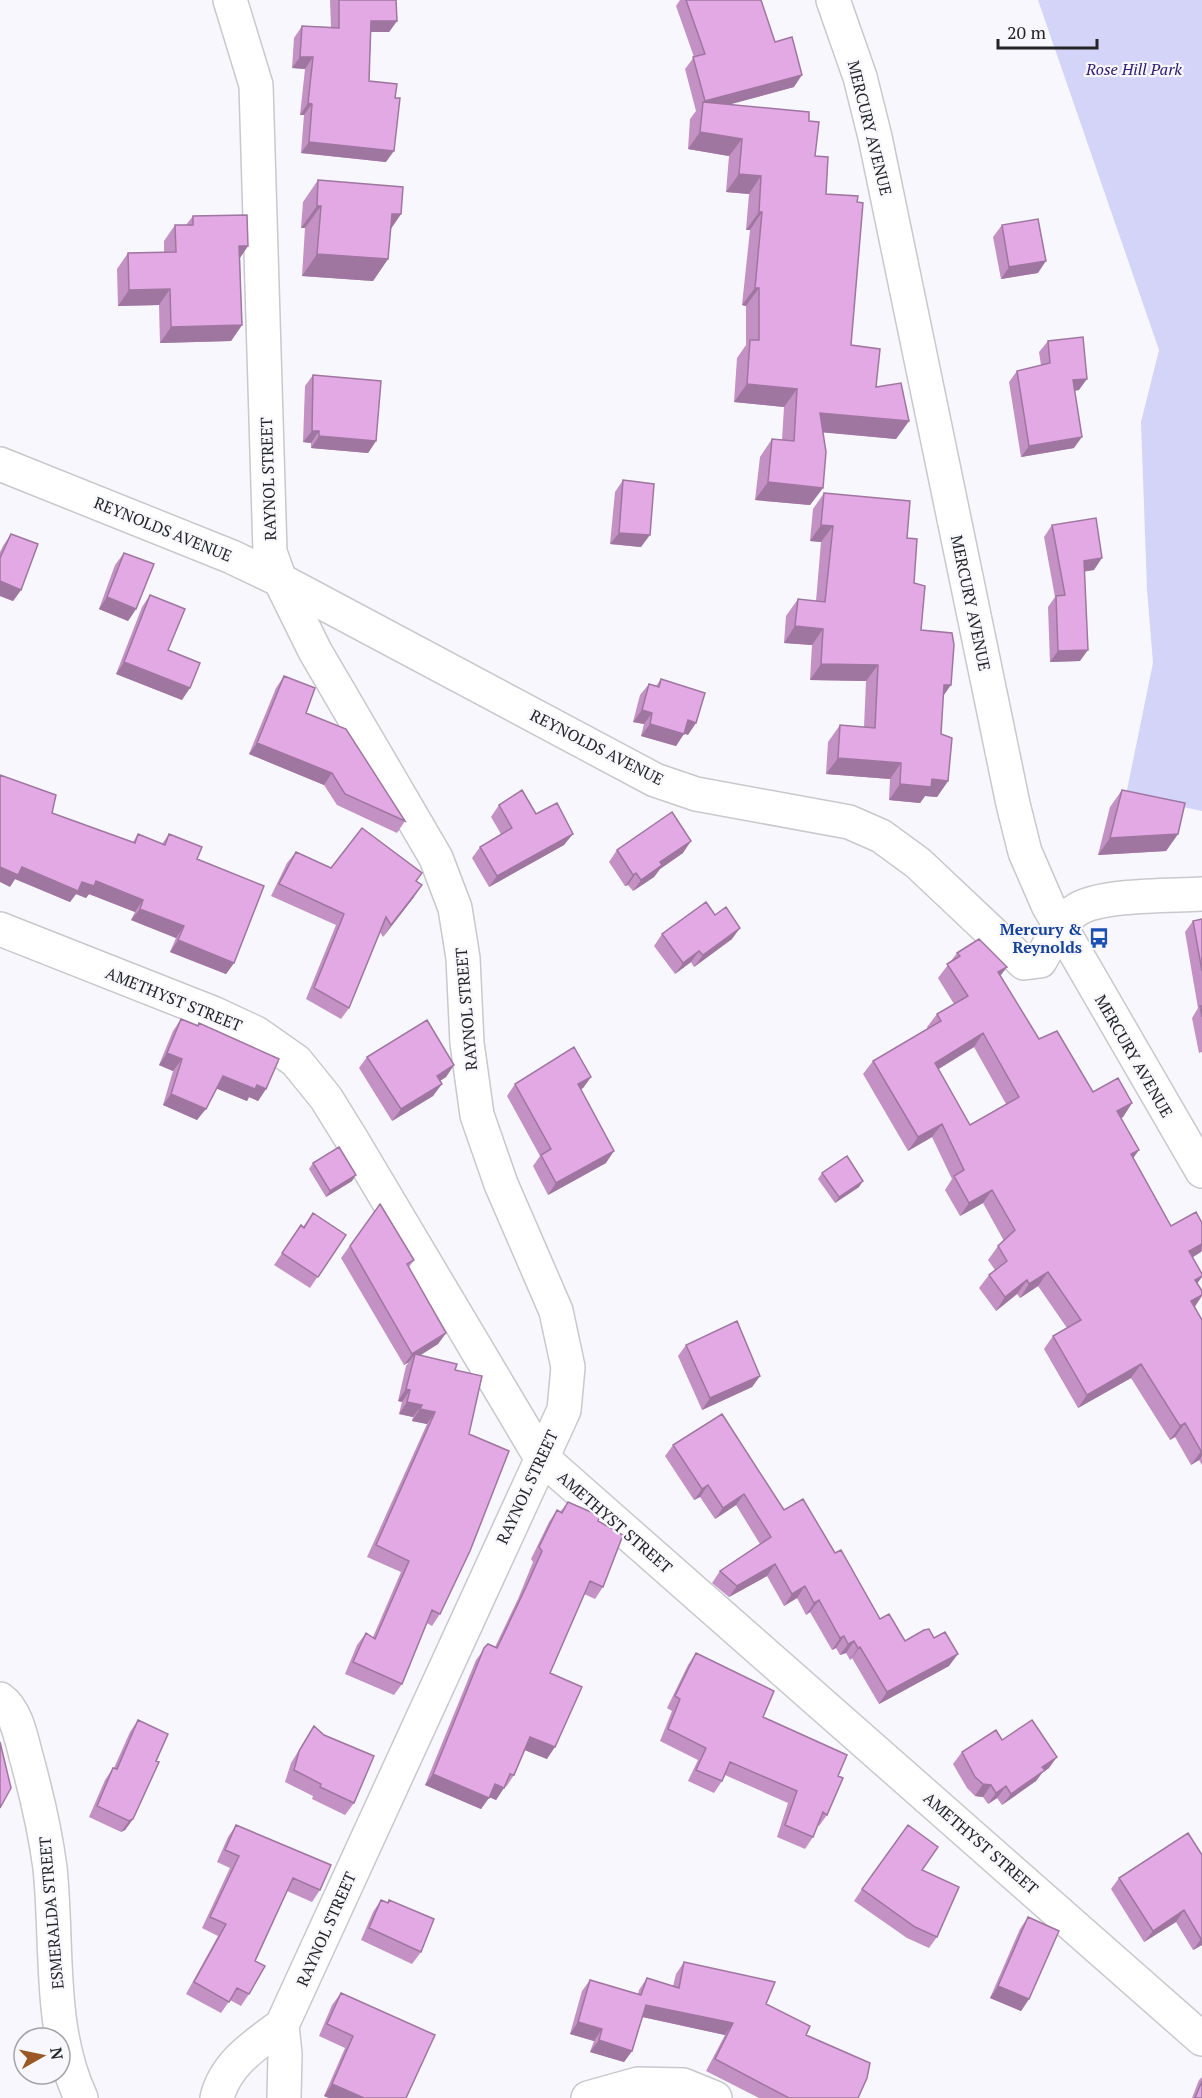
<svg xmlns="http://www.w3.org/2000/svg" width="1202" height="2098" viewBox="0 0 1202 2098" font-family="'PT Serif',serif">
	<rect width="100%" height="100%" fill="#f7f7fd"/>
	<path fill="#d4d4f8" d="M1038,0H1202V811L1126,795L1153,663L1147,589L1141,422L1159,350Z"/>
	<g fill="none" stroke-linecap="round" stroke-linejoin="round">
		<g stroke="#c8c8cd" stroke-width="36">
			<path id="minor" d="M833,0L860,77L875,137L1013,804L1025,852L1048,905L1202,1171
				M0,464L232,557L280,580L655,780L696,794L849,822L881,836L918,863L1024,963L1040,961C1050,944 1061,919 1078,909C1104,894 1171,896 1202,894
				M0,929L213,1013L256,1033L296,1061L326,1098L352,1140L540,1456L1202,2039
				M0,1699C16,1710 21,1737 26,1756C36,1792 45,1830 50,1868C58,1944 48,2028 81,2098
				M282,2025L285,2054L284,2098
				M217,2098C225,2064 255,2045 282,2025L564,1410L568,1367L556,1311L501,1184L477,1115L467,1043L463,958L455,908L436,858L315,651L280,580L270,552L256,85L230,0
				M588,2098L638,2084L683,2085L715,2098"/>
		</g>
		<use href="#minor" stroke="#fff" stroke-width="33"/>
	</g>
	<path fill="#c391c4" fill-rule="evenodd" d="M330,0H396L397,21L389,32H371L369,81L386,162L301,153L304,115H300L305,69L292,68L294,38L302,26L331,27Z
		M680,0H761L775,42L794,87L730,104L809,121L815,156L826,194L851,345L876,387L909,421L896,439L823,432V488L810,505L755,500L760,457L772,439L782,440L784,407L734,402L737,358L746,345V306L742,305L750,230H746L749,194L726,192L729,156L688,149L690,119L696,111L685,69L694,57L676,6Z
		M318,180L401,214L390,230L388,259L373,281L302,276L305,228H301L303,202Z
		M193,216L248,246L240,258L242,325L231,341L160,343L159,305L118,306L117,269L128,253H164V241L175,225H186Z
		M1002,225L1038,273L1001,279L993,237Z
		M1048,341L1079,390L1074,391V448L1021,457L1009,382L1017,371L1041,365L1039,352Z
		M313,375L376,441L368,453L311,448V443L303,442L305,386Z
		M623,480L641,547L610,544L615,492Z
		M824,493L907,538L921,630L943,696L941,734L948,781L937,797L925,796L920,803L889,800L890,779L826,774L828,742L840,725L864,727L866,681L810,680L812,645L784,643L786,616L798,599L816,601L821,542L810,541L813,509Z
		M1052,525L1094,570L1085,571L1080,661L1050,662L1048,607L1055,597L1044,537Z
		M11,534L21,590L13,601L0,596V552L3,546Z
		M124,553L136,609L128,621L99,609L115,565Z
		M150,595L168,650L182,700L116,674L142,607Z
		M284,676L306,713L405,821L397,833L337,805L324,785L249,754L276,688Z
		M661,679L688,735L684,733L676,746L641,736L644,724L633,722L640,695L649,684L656,686Z
		M1122,790L1178,834L1166,851L1098,855L1110,807Z
		M499,805L564,845L489,887L472,858L480,847L501,834L491,817Z
		M52,813L133,842L138,834L162,844L169,834L197,859L234,963L226,974L170,952L176,938L131,920L135,912L89,894L86,898L76,894L70,902L15,879L10,887Z
		M617,850L683,853L660,869L654,877L633,891L628,885L625,886L609,862Z
		M296,852L331,868L416,881L414,897L383,937L380,932L349,1008L341,1019L306,999L336,925L271,896L287,863Z
		M1202,919V1052L1199,1053L1192,1018L1198,1008L1185,932L1193,921Z
		M662,934L732,939L694,967L691,962L675,974L654,946Z
		M957,953L1007,967L1000,976L1039,1039L1093,1092L1132,1103L1123,1117L1121,1118L1133,1158L1171,1226L1202,1223V1251L1193,1257L1197,1283L1195,1307L1202,1320V1465L1199,1460L1191,1465L1175,1437L1170,1440L1131,1378L1078,1408L1044,1349L1053,1336L1067,1328L1038,1286L1020,1298L1017,1294L996,1311L979,1288L989,1275L995,1270L988,1260L998,1246L1004,1241L983,1203L960,1216L945,1190L952,1179L932,1137L908,1151L863,1074L873,1061L928,1029L927,1027L937,1014L954,1004L938,978ZM974,1047L1006,1104L970,1125L938,1069Z
		M181,1019L197,1026L199,1023L266,1089L258,1101L249,1097L247,1101L216,1088L197,1120L163,1105L173,1071L159,1065L173,1031Z
		M367,1057L454,1065L446,1077L440,1081L433,1096L392,1121L359,1068Z
		M591,1077L583,1088L581,1089L606,1163L548,1195L533,1166L540,1156L507,1096L515,1084Z
		M313,1163L352,1181L326,1197L309,1169Z
		M822,1173L859,1187L835,1203L818,1179Z
		M380,1204L414,1260L409,1267L446,1333L438,1344L420,1355L455,1370L469,1434L440,1614L432,1626L427,1623L402,1684L394,1695L345,1674L357,1645L366,1633L373,1637L401,1572L367,1557L427,1424L412,1421L413,1417L399,1414L402,1402L398,1401L406,1366L409,1362L404,1365L341,1258Z
		M313,1213L346,1235L310,1288L274,1265L301,1225L303,1227Z
		M686,1345L760,1376L752,1387L702,1410L678,1356Z
		M673,1445L784,1510L835,1553L880,1619L905,1641L949,1666L879,1704L852,1658L850,1660L846,1653L840,1655L836,1648L832,1650L810,1612L806,1615L797,1598L784,1606L767,1576L729,1597L712,1583L720,1571L760,1544L736,1505L715,1519L700,1497L694,1500L665,1456Z
		M568,1502L598,1521L603,1587L595,1599L584,1594L550,1673L547,1759L525,1750L514,1775L506,1787L505,1786L496,1800L489,1797L481,1809L425,1785L476,1660L488,1644L495,1647L518,1599L533,1562L531,1559L549,1522L557,1510L560,1512Z
		M696,1653L763,1717L838,1776L827,1815L819,1826L818,1825L813,1837L805,1849L777,1837L788,1803L725,1775L722,1781L714,1793L688,1781L698,1760L660,1741L672,1711L667,1708L688,1665Z
		M138,1720L156,1761L133,1819L125,1830L121,1832L89,1817L105,1780L113,1768H114L130,1732Z
		M314,1726L354,1803L345,1815L312,1799L313,1796L285,1782L291,1763Z
		M1002,1740L1049,1768L1042,1773L1036,1781L1002,1805L997,1798L988,1804L983,1797L975,1796L967,1788L953,1764L962,1752Z
		M236,1825L320,1890L312,1902L287,1891L255,1961L249,1994L241,2006L230,2000L221,2013L186,1994L218,1936L202,1928L230,1868L217,1862L228,1837Z
		M1202,1855V1945L1193,1950L1176,1922L1144,1942L1111,1889L1119,1878Z
		M922,1870L937,1937L929,1948L907,1938L854,1901L862,1889Z
		M381,1900L421,1952L412,1964L361,1940L373,1912Z
		M1028,1917L1029,1999L1021,2011L990,1998L1020,1929Z
		M684,1962L766,2004L806,2035L858,2098H759L706,2071L725,2035L642,2017L632,2051L624,2062L590,2052L594,2041L570,2034L582,1991L590,1980L638,1994L639,1990L647,1978L673,1986L676,1974Z
		M341,1993L406,2098H329L324,2096L345,2048L319,2036L332,2005Z
		M1202,2077V2098H1192L1199,2080Z"/>
	<path fill="#9f76a0" d="M371,21H397L389,32H363Z
		M300,57H313L305,69L292,68Z
		M802,75L794,87L702,112L705,101Z
		M308,103L312,104L304,115H300Z
		M700,132L742,139L729,156L688,149Z
		M309,142L394,151L386,162L301,153Z
		M739,174L761,176L749,194L726,192Z
		M317,206H321L305,228H301Z
		M759,212H762L750,230H746Z
		M392,214H401L386,236Z
		M239,246H248L237,262Z
		M317,254L388,259L373,281L302,276Z
		M1046,261L1038,273L1001,279L1009,267Z
		M755,288H759L746,306L742,305Z
		M170,289L159,305L118,306L129,290Z
		M242,325L231,341L160,343L171,327Z
		M1087,379L1079,390L1065,392L1073,380Z
		M747,384L797,389L784,407L734,402Z
		M820,413L909,421L896,439L807,431Z
		M312,431H319L311,443L303,442Z
		M319,436L376,441L368,453L311,448Z
		M1082,437L1074,448L1021,457L1029,446Z
		M768,482L823,488L810,505L755,500Z
		M821,525L833,526L821,542L810,541Z
		M619,533L650,535L641,547L610,544Z
		M1102,558L1094,570L1076,573L1084,561Z
		M0,581L21,590L13,601L0,596Z
		M107,597L136,609L128,621L99,609Z
		M795,626L823,629L812,645L784,643Z
		M1088,650L1080,661L1050,662L1058,651Z
		M124,662L190,688L182,700L116,674Z
		M821,664L878,665L866,681L810,680Z
		M944,685H951L939,702Z
		M642,710L652,713L644,724L633,722Z
		M688,720L696,723L688,735L680,732Z
		M650,724L684,734L676,746L641,736Z
		M257,743L332,773L324,785L249,754Z
		M838,758L901,763L890,779L826,774Z
		M932,779L948,781L937,797L925,796L920,803L889,800L900,784Z
		M573,834L564,845L489,887L497,876Z
		M1178,834L1166,851L1098,855L1110,838Z
		M691,841L683,853L660,869L654,877L633,891L641,880L660,862Z
		M0,867H22L82,882L96,881L143,900L135,912L89,894L86,898L76,894L70,902L15,879L10,887L0,882Z
		M636,873L628,885L625,886L633,875Z
		M422,885L414,897L383,937L391,925Z
		M140,909L184,926L176,938L131,920Z
		M740,928L732,939L694,967L703,955Z
		M178,940L234,963L226,974L170,952Z
		M699,951L691,962L675,974L683,963Z
		M1007,967L997,980L998,972Z
		M983,1033L974,1047L926,1077L935,1063Z
		M167,1053L182,1059L173,1071L159,1065Z
		M454,1065L446,1077L429,1088L437,1076Z
		M223,1076L257,1085L266,1089L258,1101L249,1097L247,1101L215,1088Z
		M591,1077L583,1088L570,1096L578,1084Z
		M442,1084L433,1096L392,1121L401,1109Z
		M171,1094L206,1109L197,1120L163,1105Z
		M1132,1103L1123,1117L1108,1125L1117,1111Z
		M942,1124L932,1137L908,1151L918,1137Z
		M1139,1150L1129,1164L1131,1154Z
		M614,1151L606,1163L548,1195L556,1183Z
		M356,1175L352,1181L326,1197L330,1191Z
		M863,1181L859,1187L835,1203L839,1197Z
		M992,1190L983,1203L960,1216L969,1203Z
		M1202,1244L1201,1252L1180,1265L1189,1251Z
		M1048,1272L1038,1286L1020,1298L1029,1284Z
		M1202,1276V1277L1193,1289L1195,1280Z
		M1027,1280L1017,1294L996,1311L1005,1297Z
		M1202,1295V1296L1194,1308L1191,1301Z
		M446,1333L438,1344L413,1360L415,1354L409,1362L404,1365L412,1354Z
		M1141,1364L1131,1378L1078,1408L1087,1395Z
		M760,1376L752,1387L702,1410L710,1398Z
		M406,1389L410,1390L402,1402L398,1401Z
		M407,1402L422,1405L413,1417L399,1414Z
		M420,1409L435,1412L427,1424L412,1421Z
		M1185,1423L1175,1437L1170,1440L1180,1426Z
		M1202,1450V1456L1199,1460L1191,1465Z
		M708,1485L700,1497L694,1500L702,1489Z
		M744,1494L736,1505L715,1519L723,1508Z
		M775,1564L767,1576L729,1597L737,1586Z
		M805,1586L797,1598L784,1606L792,1594Z
		M819,1600L810,1612L806,1615L814,1603Z
		M844,1636L836,1648L832,1650L840,1638Z
		M854,1641L846,1653L840,1655L848,1644Z
		M860,1647L852,1658L850,1660L858,1648Z
		M958,1654L949,1666L879,1704L887,1692Z
		M530,1737L555,1747L547,1759L522,1749Z
		M1057,1757L1049,1768L1042,1773L1036,1781L1002,1805L1011,1794L1042,1767Z
		M433,1774L489,1798L481,1809L425,1785Z
		M495,1784L504,1788L496,1800L487,1796Z
		M983,1784L991,1785L983,1797L975,1796Z
		M1006,1786L997,1798L988,1804L996,1793Z
		M133,1819L125,1830L121,1832L129,1821Z
		M1184,1910L1176,1922L1144,1942L1153,1931Z
		M1202,1938V1945L1193,1950L1201,1939Z
		M998,1986L1029,1999L1021,2011L990,1998Z
		M646,2005L733,2023L725,2035L638,2016Z
		M578,2022L602,2029L594,2041L570,2034Z
		M599,2040L632,2051L624,2062L590,2052Z
		M332,2084L364,2098H329L324,2096Z"/>
	<path fill="#e3a9e4" stroke="#9f76a0" stroke-width="1.5" fill-rule="evenodd" d="M339,0H396L397,21H371L369,81L397,84L395,98H400L394,151L309,142L312,104L308,103L313,57H300L302,26L339,28Z
		M686,0H761L775,42L792,37L802,75L705,101L693,57L705,54Z
		M703,102L809,112V121L819,122L815,156L828,157L826,194L858,196L857,202L863,203L851,345L880,349L876,387L901,383L909,421L820,413L826,452L823,488L768,482L772,439L794,441L797,389L747,384L750,340H759V288H755L762,212H759L761,176L739,174L742,139L700,132Z
		M318,180L403,187L401,214H392L388,259L317,254L321,206H317Z
		M247,215L248,246H239L242,325L171,327L170,289L129,290L128,253L176,252L175,225H193V216Z
		M1038,219L1046,261L1009,267L1002,225Z
		M1083,337L1087,379L1073,380L1082,437L1029,446L1017,371L1050,363L1048,341Z
		M313,375L381,381L376,441L319,436V431H312Z
		M623,480L654,484L650,535L619,533Z
		M824,493L910,501L907,538L917,539L914,583L925,586L921,630L952,633L954,645L951,685H944L941,734L952,738L948,781L932,779L931,787L900,784L901,763L838,758L840,725L875,728L878,665L821,664L823,629L795,626L798,599L825,602L833,526L821,525Z
		M1096,518L1102,558L1084,561L1088,650L1058,651L1056,596L1065,595L1052,525Z
		M11,534L38,544L21,590L0,581V558Z
		M124,553L154,564L136,609L107,597Z
		M150,595L185,609L168,650L200,663L190,688L124,662Z
		M284,676L315,688L306,713L346,729L405,821L345,794L332,773L257,743Z
		M661,679L705,693L696,723L688,720L684,734L650,724L652,713L642,710L649,684L659,687Z
		M0,775L56,795L52,813L135,843L138,834L165,845L169,834L202,847L197,859L264,886L234,963L178,940L184,926L140,909L143,900L96,881L94,886L82,882L78,891L22,867L18,875L0,867Z
		M522,790L536,814L557,803L573,834L497,876L480,847L512,828L499,805Z
		M1122,790L1185,803L1178,834L1110,838Z
		M672,812L691,841L660,862L662,865L641,880L636,873L633,875L617,850Z
		M362,828L422,873L416,881L422,885L391,925L386,917L349,1008L314,988L344,914L279,884L296,852L331,868Z
		M706,902L715,915L726,907L740,928L703,955L699,951L683,963L662,934Z
		M1202,919V971L1193,921Z
		M979,939L1007,967L998,972L1039,1039L1057,1031L1093,1092L1118,1078L1132,1103L1117,1111L1139,1150L1131,1154L1171,1226L1196,1212L1202,1223V1244L1189,1251L1202,1274V1276L1195,1280L1202,1291V1295L1191,1301L1202,1320V1450L1201,1451L1185,1423L1180,1426L1141,1364L1087,1395L1053,1336L1081,1320L1048,1272L1029,1284L1027,1280L1005,1297L989,1275L1007,1261L998,1246L1015,1230L992,1190L969,1203L954,1176L964,1170L942,1124L918,1137L873,1061L941,1021L937,1014L968,996L947,964L960,956L957,953ZM983,1033L1019,1097L970,1125L935,1063Z
		M1200,1006H1202V1017Z
		M181,1019L198,1026L199,1023L279,1059L266,1089L257,1085L255,1089L223,1076L206,1109L171,1094L182,1059L167,1053Z
		M427,1020L454,1065L437,1076L442,1084L401,1109L367,1057Z
		M574,1047L591,1077L578,1084L614,1151L556,1183L541,1155L551,1149L515,1084Z
		M339,1147L356,1175L330,1191L313,1163Z
		M847,1156L863,1181L839,1197L822,1173Z
		M380,1204L414,1260L407,1264L446,1333L412,1354L350,1246Z
		M313,1213L346,1235L318,1277L282,1253L301,1225L304,1228Z
		M737,1321L760,1376L710,1398L686,1345Z
		M415,1354L457,1364L455,1370L482,1376L469,1434L509,1451L470,1551L440,1614L432,1610L402,1684L353,1662L366,1633L375,1639L409,1561L376,1545L435,1412L420,1409L422,1405L407,1402L410,1390L406,1389Z
		M722,1414L784,1510L803,1499L835,1553L841,1550L880,1619L889,1614L905,1641L924,1630L929,1629L934,1638L945,1632L958,1654L887,1692L860,1647L858,1648L854,1641L848,1644L844,1636L840,1638L819,1600L814,1603L805,1586L792,1594L775,1564L737,1586L720,1571L771,1537L744,1494L723,1508L708,1485L702,1489L673,1445Z
		M568,1502L600,1516L598,1521L623,1535L603,1587L590,1581L550,1673L582,1687L555,1747L530,1737L514,1775L510,1774L504,1788L495,1784L489,1798L433,1774L484,1648L488,1644L497,1648L526,1587L542,1551L539,1547L557,1510L562,1513Z
		M696,1653L774,1691L763,1717L847,1755L838,1776L843,1778L827,1815L823,1812L813,1837L785,1825L797,1791L730,1762L722,1781L696,1770L706,1748L668,1729L680,1699L675,1696Z
		M138,1720L168,1734L156,1761L159,1762L133,1819L129,1821L97,1806L113,1768L117,1769Z
		M1032,1720L1057,1757L1042,1767L1045,1770L1011,1794L1006,1786L996,1793L991,1785L983,1784L975,1777L962,1752L996,1730L1002,1740Z
		M314,1726L324,1735L374,1756L354,1803L320,1787L321,1784L294,1770L299,1751Z
		M0,1742L11,1788L0,1808Z
		M236,1825L331,1865L320,1890L293,1878L255,1961L265,1966L249,1994L237,1988L229,2002L194,1982L226,1924L210,1917L239,1856L225,1850Z
		M908,1825L938,1847L922,1870L959,1887L937,1937L915,1927L862,1889Z
		M1188,1833L1202,1855V1938L1201,1939L1184,1910L1153,1931L1119,1878Z
		M381,1900L388,1903L389,1900L434,1919L421,1952L369,1928Z
		M1028,1917L1059,1931L1029,1999L998,1986Z
		M684,1962L775,1982L766,2004L810,2026L806,2035L870,2063L867,2078L858,2098H789L715,2059L733,2023L646,2005L632,2051L599,2040L602,2029L578,2022L590,1980L641,1995L647,1978L679,1988Z
		M341,1993L435,2035L406,2098H364L332,2084L353,2036L327,2024Z
		M1202,2081V2098H1195Z"/>
	<defs>
		<g id="bus-bare" transform="scale(1.62)"><path d="M-5-6H5V4H4V6H2V4H-2V6H-4V4H-5ZM-3.5-4V0h7V-4ZM-3.5 1.2v1.5H-2V1.2ZM2 1.2v1.5H3.5V1.2Z" fill="#1a4fb4" stroke="#f7f7fd" stroke-width="2.5" paint-order="stroke"/></g>
	</defs>
	<g fill-rule="evenodd">
		<use href="#bus-bare" x="1099" y="938"/>
	</g>
	<g text-anchor="middle" stroke-width="4.5" stroke-linejoin="round" paint-order="stroke">
		<g font-size="16" font-style="italic" fill="#312072" stroke="#f7f7fd">
			<text x="1134" y="75">Rose Hill Park</text>
		</g>
		<g font-size="16" fill="#242527" stroke="#f7f7fd">
			<text transform="translate(870 128) rotate(76)" y="6">MERCURY AVENUE</text>
			<text transform="translate(268 479) rotate(-92)" y="6">RAYNOL STREET</text>
			<text transform="translate(163 529) rotate(22)" y="6">REYNOLDS AVENUE</text>
			<text transform="translate(971 603) rotate(78)" y="6">MERCURY AVENUE</text>
			<text transform="translate(597 747) rotate(27)" y="6">REYNOLDS AVENUE</text>
			<text transform="translate(174 999) rotate(22)" y="6">AMETHYST STREET</text>
			<text transform="translate(466 1009) rotate(-95)" y="6">RAYNOL STREET</text>
			<text transform="translate(1134 1056) rotate(60)" y="6">MERCURY AVENUE</text>
			<text transform="translate(527 1487) rotate(-65)" y="6">RAYNOL STREET</text>
			<text transform="translate(615 1522) rotate(41)" y="6">AMETHYST STREET</text>
			<text transform="translate(981 1843) rotate(41)" y="6">AMETHYST STREET</text>
			<text transform="translate(51 1913) rotate(-95)" y="6">ESMERALDA STREET</text>
			<text transform="translate(326 1929) rotate(-66)" y="6">RAYNOL STREET</text>
		</g>
		<g font-size="16" font-weight="bold" fill="#164399" stroke="#f7f7fd" text-anchor="end">
			<text x="1082" y="935">Mercury &amp;<tspan x="1082" dy="18">Reynolds</tspan></text>
		</g>
	</g>
	<g transform="translate(42 2056) rotate(81)"><circle r="28" fill="#f7f7fd" stroke="#a3a3a7" stroke-width="1.5"/>
	<path d="M0-4.5L10 22L0 15L-10 22Z" fill="#9a5924"/>
	<text y="-9" font-size="16" font-weight="bold" text-anchor="middle" fill="#242527">N</text>
	</g>
	<path d="M998 39v9h99v-9" fill="none" stroke="#242527" stroke-width="3"/>
	<text x="1007" y="39" font-size="18" fill="#242527" stroke="#f7f7fd" stroke-width="4.5" paint-order="stroke">20 m</text>
</svg>
